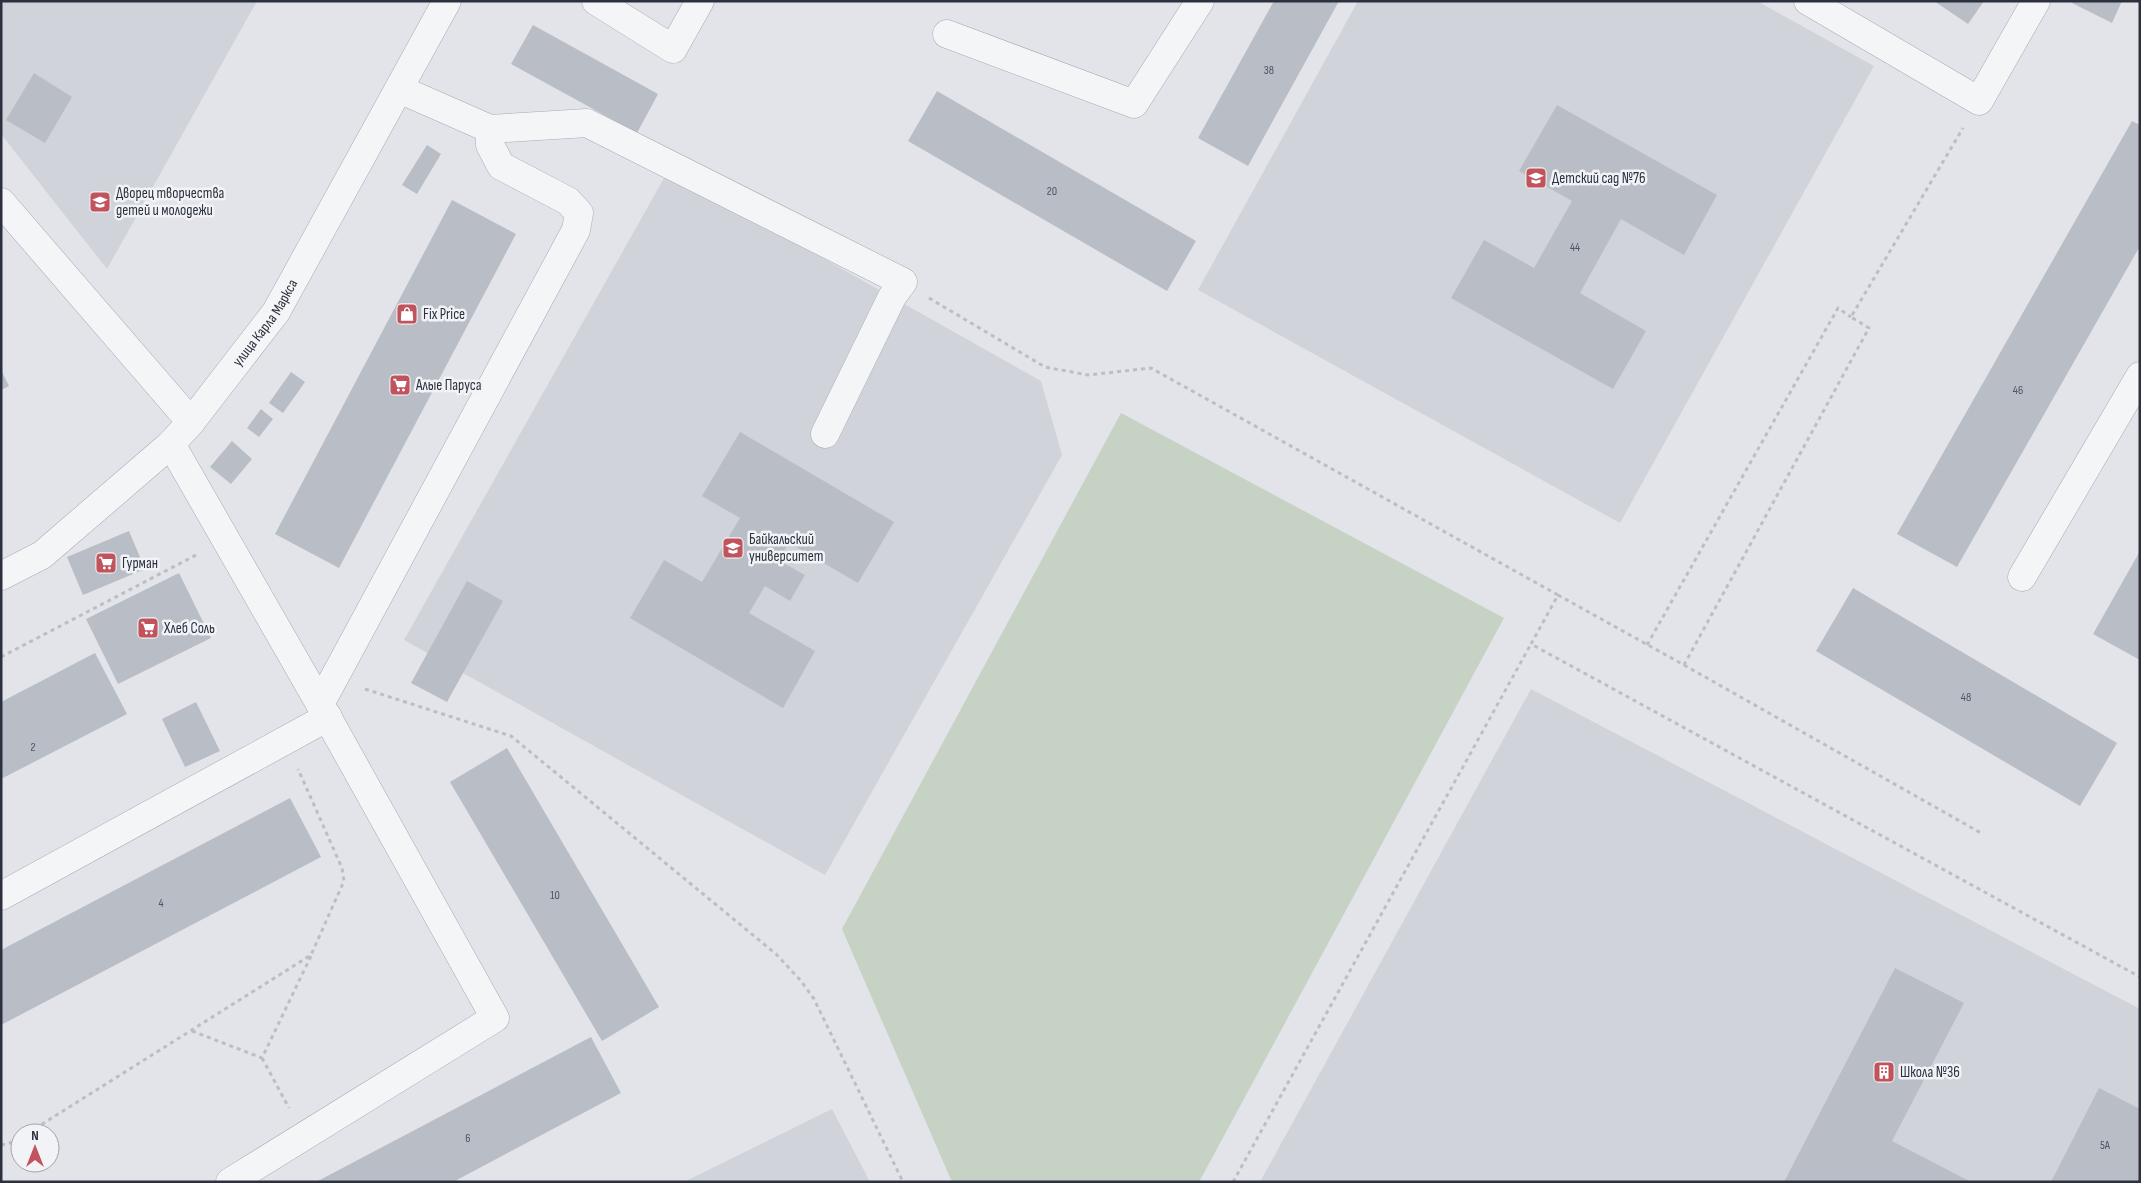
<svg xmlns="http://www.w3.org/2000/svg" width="2141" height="1183" viewBox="0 0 2141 1183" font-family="'Sofia Sans Condensed',sans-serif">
	<rect width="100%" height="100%" fill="#e2e4e9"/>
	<path fill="#d0d3da" d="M1,1H257L107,269L1,134Z
		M1358,1H1757L1874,66L1620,523L1198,290Z
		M668,171L1041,381L1062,455L825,875L404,640Z
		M1531,689L2140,1009V1182H1260Z
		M832,1109L870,1182H684Z"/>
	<path fill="#c6d2c4" d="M1121,413L1504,618L1199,1182H952L842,929Z"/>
	<path fill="#b9bdc5" d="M1274,1H1339L1248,166L1198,138Z
		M1934,1H1984L1968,24Z
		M2073,1H2122L2112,23L2072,3Z
		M533,25L658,94L637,133L511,64Z
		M34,73L72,97L45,143L6,120Z
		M937,91L1196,241L1167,291L908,141Z
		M1557,105L1717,195L1684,255L1621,219L1580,293L1646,331L1613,389L1451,298L1484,240L1534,268L1572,201L1519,171Z
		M2132,121L2140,125V246L1957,567L1897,534Z
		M427,145L441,154L417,194L402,185Z
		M452,200L516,234L339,568L275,534Z
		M1,370L9,386L1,390Z
		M291,372L305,382L283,413L269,403Z
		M261,409L273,419L259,437L247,428Z
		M740,432L894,522L858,583L789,543L778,560L805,575L790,601L765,586L749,613L815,651L783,708L630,618L664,560L702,582L740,518L702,496Z
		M232,441L252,459L231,484L210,467Z
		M129,531L145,569L83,595L67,557Z
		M2140,551V660L2093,634Z
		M179,573L211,638L118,684L86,619Z
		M467,581L503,601L447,702L411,683Z
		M1853,588L2117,743L2080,806L1816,651Z
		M95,653L127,714L1,779V702Z
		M196,702L220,751L185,767L162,719Z
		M507,748L659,1007L602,1041L450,782Z
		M290,798L321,857L1,1025V950Z
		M1895,968L1964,1003L1892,1141L1971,1182H1784Z
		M591,1037L621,1093L453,1182H316Z
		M2099,1088L2140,1109V1182H2051Z"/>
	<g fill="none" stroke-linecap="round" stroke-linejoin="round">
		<g stroke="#a7abb3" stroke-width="29">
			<g id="minor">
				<path d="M596,1L673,49L700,1"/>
				<path d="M1808,1L1979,101L2036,1"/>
				<path d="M947,34L1134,104L1200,1"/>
				<path d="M399,89L490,129L587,123L903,282L892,297L825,434"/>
				<path d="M1,202L191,422"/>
				<path d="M171,444L320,704L495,1018L230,1182"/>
				<path id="s1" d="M1,576L42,555L171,444L191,422L276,312L447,1"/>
				<path d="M2022,577L2140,376"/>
				<path d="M320,704L576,230L579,213L568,201L501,166L490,145V129"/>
				<path d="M1,896L328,717"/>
			</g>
		</g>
		<path stroke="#bcbec3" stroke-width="3" stroke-dasharray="4 4" stroke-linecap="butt" d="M929,298L1045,367L1088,375L1151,368L1558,595L1531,644L2140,977
			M1558,595L1684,665L1869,328L1851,317L1963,128
			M1647,645L1838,308L1851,317
			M1,657L198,554
			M1684,665L1981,833
			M365,689L511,736L776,954L801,981L814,999L903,1182
			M192,1031L262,1058L311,956
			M262,1058L289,1108
			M28,1133L311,955L344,881L342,868L298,769
			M1,1145L14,1142L20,1138
			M1233,1182L1531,644"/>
		<use href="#minor" stroke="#f4f5f7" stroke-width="28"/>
	</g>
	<defs>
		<g id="school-square" transform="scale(1.125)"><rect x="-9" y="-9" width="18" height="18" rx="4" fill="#c1535d" stroke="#f1f3f6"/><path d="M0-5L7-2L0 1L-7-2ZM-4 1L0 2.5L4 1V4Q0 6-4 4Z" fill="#fff"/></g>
		<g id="shop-square" transform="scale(1.125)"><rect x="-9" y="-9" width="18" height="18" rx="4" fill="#c1535d" stroke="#f1f3f6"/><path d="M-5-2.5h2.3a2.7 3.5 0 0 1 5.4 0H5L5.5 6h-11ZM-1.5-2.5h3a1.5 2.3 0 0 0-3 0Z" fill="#fff"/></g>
		<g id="supermarket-square" transform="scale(1.125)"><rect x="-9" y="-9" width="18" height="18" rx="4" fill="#c1535d" stroke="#f1f3f6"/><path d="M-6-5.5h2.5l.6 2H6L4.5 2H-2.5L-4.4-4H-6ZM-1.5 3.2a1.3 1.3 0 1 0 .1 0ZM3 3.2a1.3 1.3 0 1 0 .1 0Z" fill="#fff"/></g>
		<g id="university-square" transform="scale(1.125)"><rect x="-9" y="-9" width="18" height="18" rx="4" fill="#c1535d" stroke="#f1f3f6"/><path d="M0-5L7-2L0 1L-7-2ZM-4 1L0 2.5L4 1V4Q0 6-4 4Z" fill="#fff"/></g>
		<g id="building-square" transform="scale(1.125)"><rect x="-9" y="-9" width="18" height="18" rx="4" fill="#c1535d" stroke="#f1f3f6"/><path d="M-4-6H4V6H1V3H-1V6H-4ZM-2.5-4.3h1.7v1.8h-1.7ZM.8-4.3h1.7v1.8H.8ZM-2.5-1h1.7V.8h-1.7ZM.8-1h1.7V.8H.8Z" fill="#fff"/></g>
	</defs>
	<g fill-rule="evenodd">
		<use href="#school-square" x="1536" y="178"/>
		<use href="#school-square" x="100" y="202"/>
		<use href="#shop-square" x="407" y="314"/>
		<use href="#supermarket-square" x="400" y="385"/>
		<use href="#university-square" x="733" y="548"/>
		<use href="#supermarket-square" x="106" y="563"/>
		<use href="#supermarket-square" x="148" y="628"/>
		<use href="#building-square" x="1884" y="1072"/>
	</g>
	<g text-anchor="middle" stroke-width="5" stroke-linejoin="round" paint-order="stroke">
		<g font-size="12" fill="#4e5460">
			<text x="1269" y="74">38</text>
			<text x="1052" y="195">20</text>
			<text x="1575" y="251">44</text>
			<text x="2018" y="394">46</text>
			<text x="1966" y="701">48</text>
			<text x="33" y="751">2</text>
			<text x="555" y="899">10</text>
			<text x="161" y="907">4</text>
			<text x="468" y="1142">6</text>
			<text x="2105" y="1149">5А</text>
		</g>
		<g font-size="15" fill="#2b313f" stroke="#f1f3f6" text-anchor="start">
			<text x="1552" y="183">Детский сад №76</text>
			<text x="116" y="198">Дворец творчества<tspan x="116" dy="17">детей и молодежи</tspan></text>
			<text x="423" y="319">Fix Price</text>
			<text x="416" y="390">Алые Паруса</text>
			<text x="749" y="544">Байкальский<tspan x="749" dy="17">университет</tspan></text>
			<text x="122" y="568">Гурман</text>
			<text x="164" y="633">Хлеб Соль</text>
			<text x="1900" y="1077">Школа №36</text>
		</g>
		<g font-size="15" fill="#2b313f" stroke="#f1f3f6">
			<text dy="5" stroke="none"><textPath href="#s1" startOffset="370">улица Карла Маркса</textPath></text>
		</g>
	</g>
	<rect width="2141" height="1183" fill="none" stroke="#2b313f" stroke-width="5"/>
	<g transform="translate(35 1148)"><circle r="24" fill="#f1f3f6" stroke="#a2a5ad"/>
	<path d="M0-4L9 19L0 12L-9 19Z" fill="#c1535d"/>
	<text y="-8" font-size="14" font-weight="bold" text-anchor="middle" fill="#2b313f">N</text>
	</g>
</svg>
